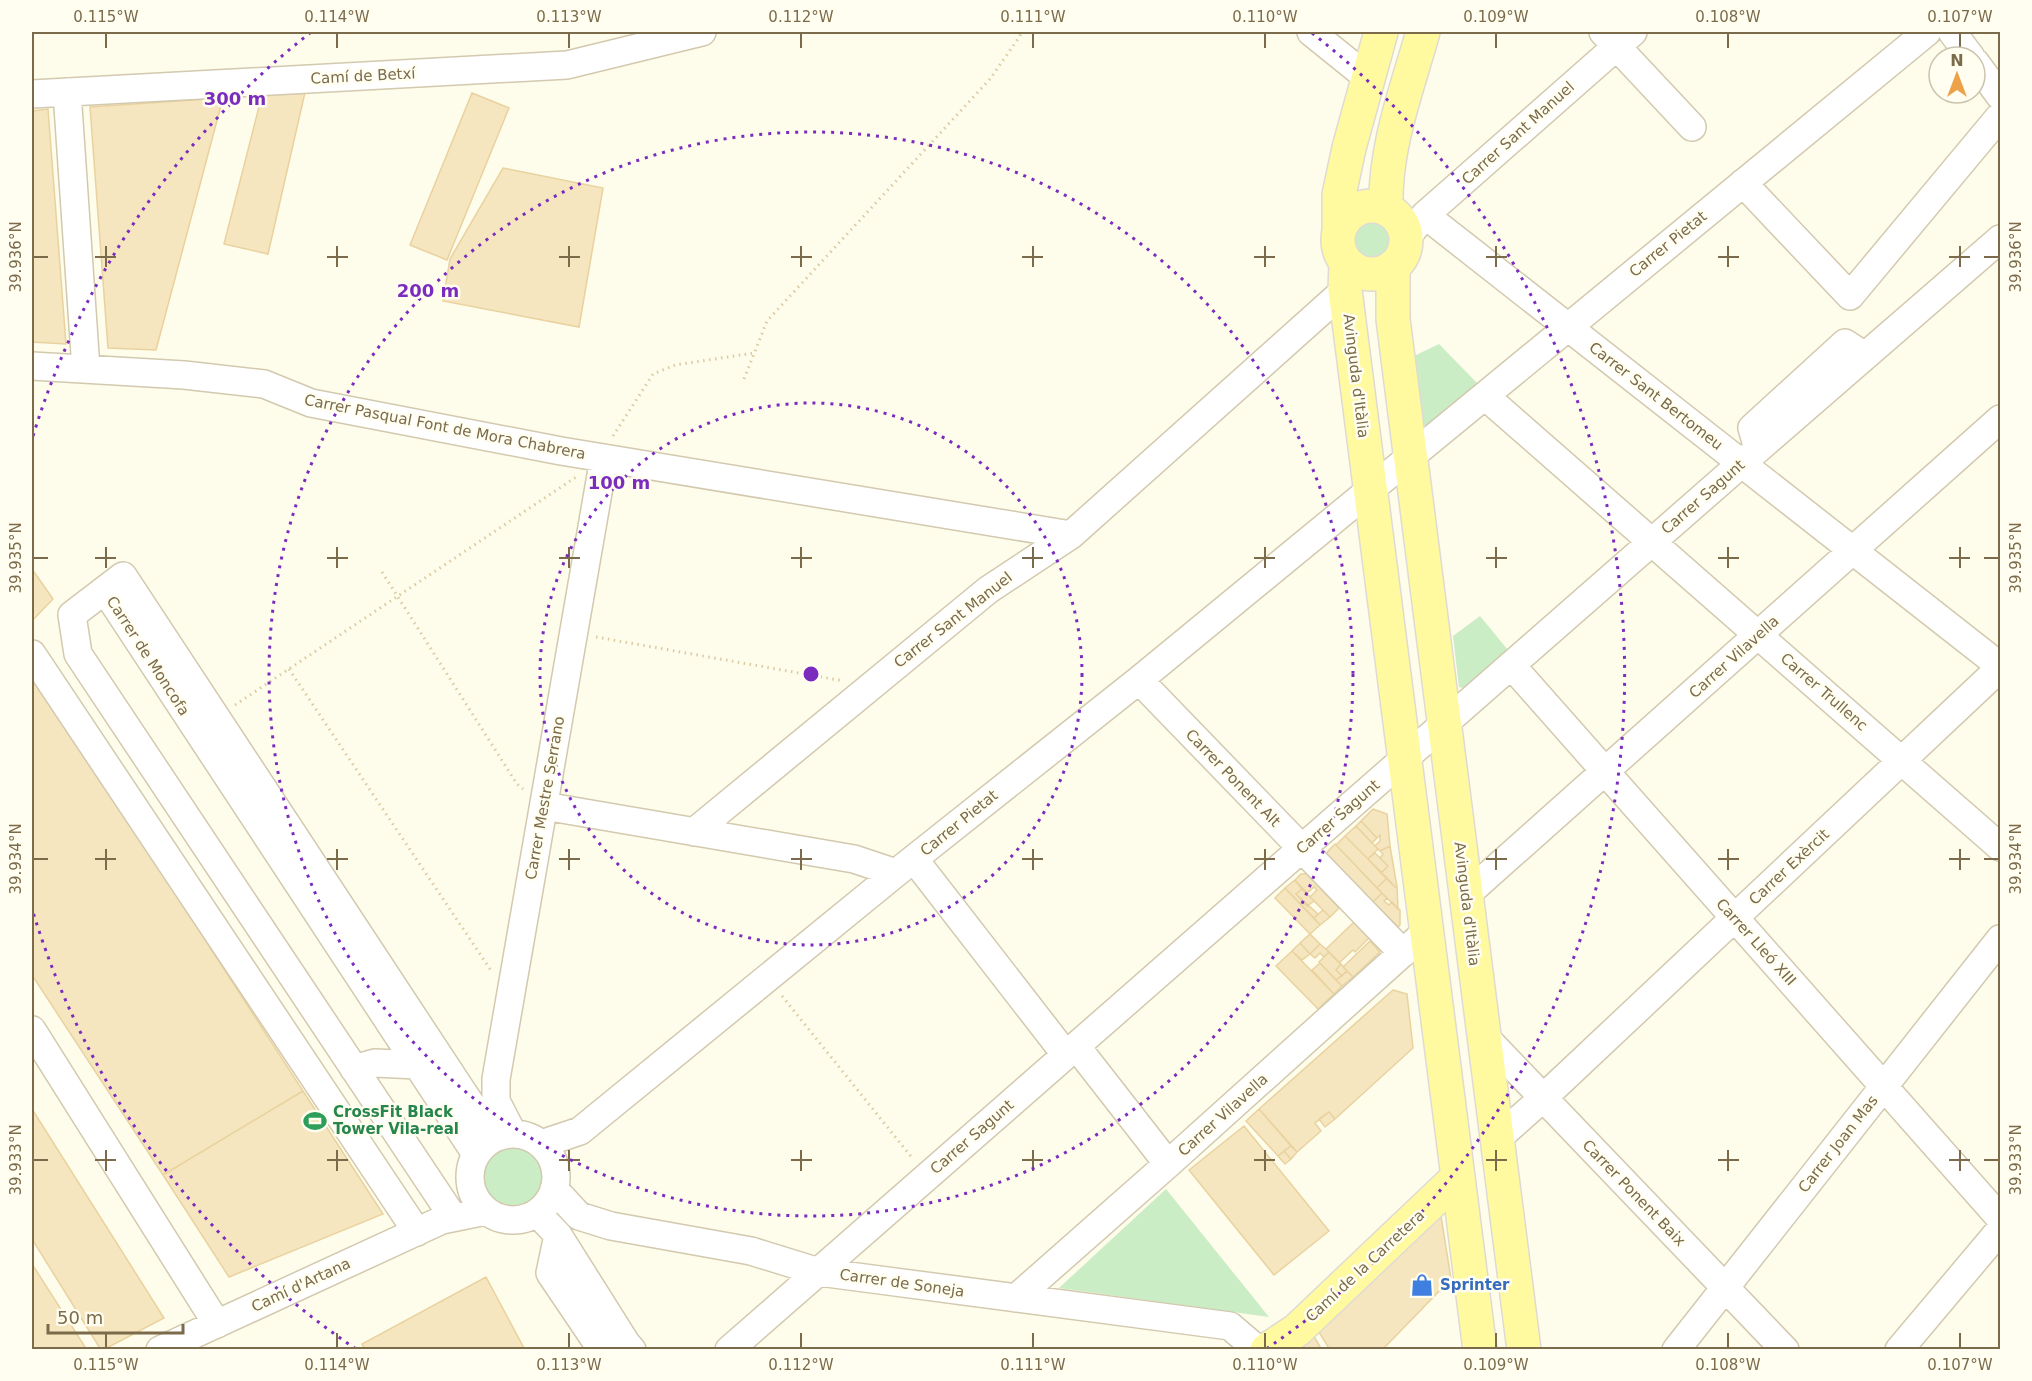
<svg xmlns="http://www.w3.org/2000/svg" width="2032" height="1381" viewBox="0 0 2032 1381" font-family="'DejaVu Sans',sans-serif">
	<rect width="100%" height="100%" fill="#fefcea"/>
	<path fill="#caedc6" d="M1351 239a20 20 0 1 1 40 0a20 20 0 1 1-40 0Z
		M1439,344L1478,384L1435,423L1426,426L1421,422L1412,357Z
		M1480,616L1508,650L1463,688L1459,687L1453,636Z
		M478 1180a34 34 0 1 1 68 0a34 34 0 1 1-68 0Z
		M1166,1189L1269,1317L1059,1288Z"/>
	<path fill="#f5e6bf" stroke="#e9d29f" stroke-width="1.5" d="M306,88L268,254L224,244L263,91Z
		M472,93L509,108L447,260L410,245Z
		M223,98L156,350L108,348L90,107Z
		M48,109L66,344L32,342V111Z
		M503,168L603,188L579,327L443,301L450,259Z
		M32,569L53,599L32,621Z
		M36,679L303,1091L163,1175L32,975V682Z
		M1373,809L1387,814L1390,846L1380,851L1375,846L1380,841V835L1377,838L1361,821Z
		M1361,821L1377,838L1372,843L1356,826Z
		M1356,826L1378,849L1368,859L1345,836Z
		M1345,836L1387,878L1377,888L1336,845Z
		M1335,844L1382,893L1373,902L1327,854L1328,851Z
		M1390,846L1397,887H1395L1381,873L1388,866L1380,858L1383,854L1380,851Z
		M1375,853L1388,866L1381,873L1368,859Z
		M1301,874H1307L1339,908L1330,917L1310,897L1317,890L1314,887L1307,893L1295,880Z
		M1387,878L1395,887H1397L1398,909L1377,888Z
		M1295,880L1302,889L1296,894L1318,914L1314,918L1285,888Z
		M1285,888L1320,925L1310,934L1275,898Z
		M1285,888L1320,925L1310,934L1275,898Z
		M1302,889L1314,901L1307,906L1296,894Z
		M1382,893L1387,898L1384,901L1389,905L1392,902L1400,910V925L1398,927L1373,902Z
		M1323,910L1330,917L1320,925L1314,918Z
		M1354,922L1369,938L1355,952L1353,950L1339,963L1326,949Z
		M1310,934L1320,944L1310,954L1300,943Z
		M1370,941L1380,952L1353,977L1343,967Z
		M1300,943L1310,954L1302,960L1292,951Z
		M1320,944L1329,952L1324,957L1320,953L1315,958L1310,954Z
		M1292,951L1334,994L1318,1009L1276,966Z
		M1329,952L1341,964L1336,970L1342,976L1336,980L1319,962Z
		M1320,963L1342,986L1334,994L1312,970Z
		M1341,964L1347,971L1342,976L1336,970Z
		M1347,971L1353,977L1342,986L1336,980Z
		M1393,990L1407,994L1413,1048L1335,1119L1329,1112L1315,1123L1321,1131L1297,1152L1259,1109Z
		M303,1091L383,1214L229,1277L163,1175Z
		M32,1109L164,1318L103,1350H101L32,1239Z
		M1259,1109L1291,1146L1278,1156L1246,1121Z
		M1329,1112L1335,1119L1325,1127L1319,1119Z
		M1244,1126L1329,1231L1274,1275L1189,1170Z
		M1291,1146L1297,1152L1291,1159L1284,1151Z
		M1284,1151L1291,1159L1285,1164L1278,1156Z
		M1441,1216L1451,1279L1382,1350H1330L1317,1329Z
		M32,1264L87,1350H32Z
		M486,1277L525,1350H365L362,1344Z
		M1313,1335L1322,1350H1289Z"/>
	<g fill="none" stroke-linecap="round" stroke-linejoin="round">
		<g stroke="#d2c9ae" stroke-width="30">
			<path id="minor" d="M1311,32L1368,78
				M1603,32L1692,127
				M1952,32L1971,57
				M1975,62L2000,96
				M67,92L86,369
				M32,94L567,65L702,32
				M1743,183L1850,296L2000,116
				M1425,215L2000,666
				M1406,238L1425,215L1633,32
				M32,366L184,375L264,384L311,403L561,451L1071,535
				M1485,396L2000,847
				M1758,449L1752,428L1845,343L1865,356
				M105,590L476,1154
				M32,654L417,1232
				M1511,665L2000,1218
				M1139,680L1403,953
				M544,806L854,859L896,873
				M694,832L988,590L1071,535L1345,290
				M914,859L1066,1055
				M1466,895L2000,419
				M32,1030L217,1324
				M1484,1036L1785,1350
				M1076,1046L1168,1164
				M354,1069L375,1063L417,1065
				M513,1134L496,1101V1079L604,458
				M470 1177a43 43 0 1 1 86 0a43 43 0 1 1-86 0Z
				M1498,1138L1543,1098L2000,668
				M541,1144L580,1131L896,873L1139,680L1927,32
				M554,1189L579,1216L611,1226L751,1251L819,1272L1230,1326L1258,1350
				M449,1211L78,654L72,615L123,576L464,1094L494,1138
				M537,1213L558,1235L626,1343L632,1350
				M558,1235L550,1273L602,1350
				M1016,1298L1168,1164L1427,931
				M160,1350L442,1220L486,1211
				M729,1350L1758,449L2000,239
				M1676,1350L2000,939
				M1899,1350L2000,1230"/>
		</g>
		<g stroke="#dfdbd4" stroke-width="36">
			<path id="major" d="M1338 240a34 34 0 1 1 68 0a34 34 0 1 1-68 0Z
				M1386,209C1384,148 1407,89 1423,32
				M1339,229V195L1349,148L1381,32
				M1346,263L1345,290L1480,1350
				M1393,268V319L1524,1350
				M1267,1350L1297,1330L1458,1177"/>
		</g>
		<path stroke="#dbcaa2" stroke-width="3" stroke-dasharray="1.5 4.5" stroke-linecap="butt" d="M744,379L767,321L990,79L1020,36L1021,32
			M613,436L653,374L675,365L754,353
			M382,572L517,784L523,789
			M596,637L844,681
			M289,669L492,972
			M235,705L576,477
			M782,996L913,1159"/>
		<use href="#minor" stroke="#fff" stroke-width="27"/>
		<use href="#major" stroke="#fff9a0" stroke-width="33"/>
	</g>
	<path fill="none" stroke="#7b6b4a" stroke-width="2" d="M106,33V48M337,33V48M569,33V48M801,33V48M1033,33V48M1265,33V48M1496,33V48M1728,33V48M1960,33V48M106,246V267M337,246V267M569,246V267M801,246V267M1033,246V267M1265,246V267M1496,246V267M1728,246V267M1960,246V267M33,257H48M95,257H116M327,257H348M559,257H580M791,257H812M1022,257H1043M1254,257H1275M1486,257H1507M1718,257H1739M1949,257H1970M1984,257H1999M106,547V568M337,547V568M569,547V568M801,547V568M1033,547V568M1265,547V568M1496,547V568M1728,547V568M1960,547V568M33,558H48M95,558H116M327,558H348M559,558H580M791,558H812M1022,558H1043M1254,558H1275M1486,558H1507M1718,558H1739M1949,558H1970M1984,558H1999M106,849V870M337,849V870M569,849V870M801,849V870M1033,849V870M1265,849V870M1496,849V870M1728,849V870M1960,849V870M33,859H48M95,859H116M327,859H348M559,859H580M791,859H812M1022,859H1043M1254,859H1275M1486,859H1507M1718,859H1739M1949,859H1970M1984,859H1999M106,1150V1171M337,1150V1171M569,1150V1171M801,1150V1171M1033,1150V1171M1265,1150V1171M1496,1150V1171M1728,1150V1171M1960,1150V1171M33,1160H48M95,1160H116M327,1160H348M559,1160H580M791,1160H812M1022,1160H1043M1254,1160H1275M1486,1160H1507M1718,1160H1739M1949,1160H1970M1984,1160H1999M106,1333V1348M337,1333V1348M569,1333V1348M801,1333V1348M1033,1333V1348M1265,1333V1348M1496,1333V1348M1728,1333V1348M1960,1333V1348"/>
	<g fill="none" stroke="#7b2cbf" stroke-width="3" stroke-dasharray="3 6">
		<circle cx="811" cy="674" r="271"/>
		<circle cx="811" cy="674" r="542"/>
		<path d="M356 1349A814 814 0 0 1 33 912M33 436A814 814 0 0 1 310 33M1312 33A814 814 0 0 1 1266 1349"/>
	</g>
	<defs>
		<g id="stadium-bare" transform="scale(1.8)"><path d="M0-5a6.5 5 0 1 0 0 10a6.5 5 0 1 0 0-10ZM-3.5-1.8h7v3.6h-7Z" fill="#2e9e5b" stroke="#fffef1" stroke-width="2.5" paint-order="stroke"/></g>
		<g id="shop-bare" transform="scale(1.8)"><path d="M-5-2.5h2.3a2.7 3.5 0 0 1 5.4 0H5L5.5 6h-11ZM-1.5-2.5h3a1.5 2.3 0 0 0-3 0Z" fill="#3f7fe0" stroke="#fffef1" stroke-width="2.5" paint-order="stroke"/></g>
	</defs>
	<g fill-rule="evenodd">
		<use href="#stadium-bare" x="315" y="1121"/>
		<use href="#shop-bare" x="1422" y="1285"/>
	</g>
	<g text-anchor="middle" stroke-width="5" stroke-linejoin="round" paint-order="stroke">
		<g font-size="15" fill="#7b6b4a" stroke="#fffef1">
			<text transform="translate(363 76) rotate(-3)" y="5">Camí de Betxí</text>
			<text transform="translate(1518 133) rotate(-42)" y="5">Carrer Sant Manuel</text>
			<text transform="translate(1668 244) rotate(-39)" y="5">Carrer Pietat</text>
			<text transform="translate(1356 376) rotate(83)" y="5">Avinguda d'Itàlia</text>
			<text transform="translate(1656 396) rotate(38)" y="5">Carrer Sant Bertomeu</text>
			<text transform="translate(445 427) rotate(11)" y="5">Carrer Pasqual Font de Mora Chabrera</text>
			<text transform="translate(1703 497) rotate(-41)" y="5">Carrer Sagunt</text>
			<text transform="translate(953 620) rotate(-38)" y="5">Carrer Sant Manuel</text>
			<text transform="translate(148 656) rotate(57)" y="5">Carrer de Moncofa</text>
			<text transform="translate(1734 657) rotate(-42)" y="5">Carrer Vilavella</text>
			<text transform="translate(1824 692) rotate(41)" y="5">Carrer Trullenc</text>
			<text transform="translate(1233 778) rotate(46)" y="5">Carrer Ponent Alt</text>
			<text transform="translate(545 798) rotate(-80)" y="5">Carrer Mestre Serrano</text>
			<text transform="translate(1338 817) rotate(-41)" y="5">Carrer Sagunt</text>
			<text transform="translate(959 823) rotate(-39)" y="5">Carrer Pietat</text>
			<text transform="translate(1789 867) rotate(-43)" y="5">Carrer Exèrcit</text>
			<text transform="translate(1467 904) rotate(83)" y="5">Avinguda d'Itàlia</text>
			<text transform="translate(1756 942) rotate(48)" y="5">Carrer Lleó XIII</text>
			<text transform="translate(1223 1115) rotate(-42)" y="5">Carrer Vilavella</text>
			<text transform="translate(972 1137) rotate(-41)" y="5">Carrer Sagunt</text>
			<text transform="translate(1838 1144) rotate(-52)" y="5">Carrer Joan Mas</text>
			<text transform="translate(1634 1193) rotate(46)" y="5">Carrer Ponent Baix</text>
			<text transform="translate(1365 1266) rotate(-43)" y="5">Camí de la Carretera</text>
			<text transform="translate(902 1283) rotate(8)" y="5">Carrer de Soneja</text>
			<text transform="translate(301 1285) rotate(-25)" y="5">Camí d'Artana</text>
		</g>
		<g font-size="15" font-weight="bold" fill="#27864d" stroke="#fffef1" text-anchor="start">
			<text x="333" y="1117">CrossFit Black<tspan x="333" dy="17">Tower Vila-real</tspan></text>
		</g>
		<g font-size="15" font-weight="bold" fill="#366cbe" stroke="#fffef1" text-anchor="start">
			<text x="1440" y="1290">Sprinter</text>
		</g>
	</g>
	<circle cx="811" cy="674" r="9" fill="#7b2cbf" stroke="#fffef1" stroke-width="3"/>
	<g font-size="18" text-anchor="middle" font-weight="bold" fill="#7b2cbf" stroke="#fffef1" stroke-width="5" stroke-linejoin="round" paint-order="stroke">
		<text x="235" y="105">300 m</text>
		<text x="428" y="297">200 m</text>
		<text x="619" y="489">100 m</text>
	</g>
	<rect width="2032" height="1381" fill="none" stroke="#fffef1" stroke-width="66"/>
	<g transform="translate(1957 75)"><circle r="28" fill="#fffef1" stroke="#cac3ae" stroke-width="1.5"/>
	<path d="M0-4.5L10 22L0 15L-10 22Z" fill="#eda249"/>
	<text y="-9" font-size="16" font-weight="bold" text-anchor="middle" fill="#7b6b4a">N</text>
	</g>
	<path d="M48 1324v9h135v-9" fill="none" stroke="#7b6b4a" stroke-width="3"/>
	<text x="57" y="1324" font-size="18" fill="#7b6b4a" stroke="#fffef1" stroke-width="4.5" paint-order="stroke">50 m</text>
	<rect x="33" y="33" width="1966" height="1315" fill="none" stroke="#7b6b4a" stroke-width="2"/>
	<g font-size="15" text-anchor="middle" fill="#7b6b4a">
		<text x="106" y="22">0.115°W</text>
		<text x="337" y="22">0.114°W</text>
		<text x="569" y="22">0.113°W</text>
		<text x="801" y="22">0.112°W</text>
		<text x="1033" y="22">0.111°W</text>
		<text x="1265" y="22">0.110°W</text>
		<text x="1496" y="22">0.109°W</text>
		<text x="1728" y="22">0.108°W</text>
		<text x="1960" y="22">0.107°W</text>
		<text transform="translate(16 257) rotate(-90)" y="5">39.936°N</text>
		<text transform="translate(2016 257) rotate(-90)" y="5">39.936°N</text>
		<text transform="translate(16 558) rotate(-90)" y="5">39.935°N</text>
		<text transform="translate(2016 558) rotate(-90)" y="5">39.935°N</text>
		<text transform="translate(16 859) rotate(-90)" y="5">39.934°N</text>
		<text transform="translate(2016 859) rotate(-90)" y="5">39.934°N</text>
		<text transform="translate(16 1160) rotate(-90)" y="5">39.933°N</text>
		<text transform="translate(2016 1160) rotate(-90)" y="5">39.933°N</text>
		<text x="106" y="1370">0.115°W</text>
		<text x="337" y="1370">0.114°W</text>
		<text x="569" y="1370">0.113°W</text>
		<text x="801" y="1370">0.112°W</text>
		<text x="1033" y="1370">0.111°W</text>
		<text x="1265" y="1370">0.110°W</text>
		<text x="1496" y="1370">0.109°W</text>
		<text x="1728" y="1370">0.108°W</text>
		<text x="1960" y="1370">0.107°W</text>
	</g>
</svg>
